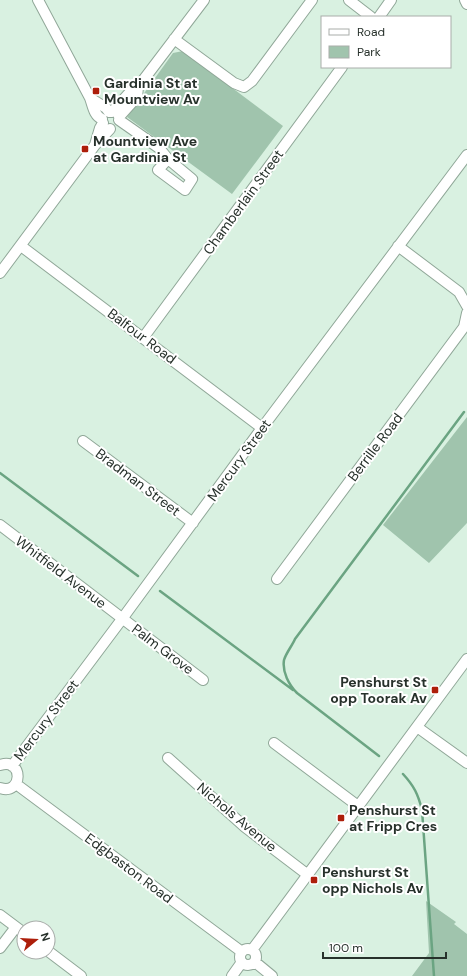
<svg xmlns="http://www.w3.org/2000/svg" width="467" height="976" viewBox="0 0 467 976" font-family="'DM Sans',sans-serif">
	<rect width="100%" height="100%" fill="#d9f1e1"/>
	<path fill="#a0c4ad" d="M183,51L283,126L232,194L127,117L173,53Z
		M467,417V523L429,563L383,525Z
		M426,901L456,922L454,924L467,934V976H412L429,953Z"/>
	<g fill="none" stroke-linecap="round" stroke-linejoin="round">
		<path stroke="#6ba482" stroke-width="2.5" d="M0,473L138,576
			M160,591L293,690
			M297,693C289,685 282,672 284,660C286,653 292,646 295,639L464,412
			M297,693L379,756
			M403,774C414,786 418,794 422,810L434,976"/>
		<g stroke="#90a798" stroke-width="12">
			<path id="minor" d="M38,0L90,98C93,106 94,116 102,119
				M349,0L371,17
				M465,0L467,4
				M379,17L391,0
				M174,39L234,83L244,87L252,81L312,0
				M90,98L106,108L109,112
				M112,112L131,91L138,87L204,0
				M119,117L137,97L138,87
				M119,120L159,148L168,159L192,179L185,190L158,170L168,159
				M95,145L100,128L103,123
				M21,246L262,428
				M398,246L459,292L467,306
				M0,273L95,145L110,129
				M143,338L342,67
				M83,441L193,523
				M0,525L203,680
				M277,579L464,327L467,313
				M417,727L467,763
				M274,743L358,806
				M168,758L245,827L308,875
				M0,765C24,757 23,796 0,788
				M12,766L122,619L262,428L467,155
				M16,784L242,952
				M0,915L24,933
				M0,948L16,927
				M240 957a8 8 0 1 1 16 0a8 8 0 1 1-16 0Z
				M252,950L467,659
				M48,951L81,976
				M255,962L272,976
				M232,976L242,962"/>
		</g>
		<use href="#minor" stroke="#fff" stroke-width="10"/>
	</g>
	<g fill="#ad1e0a" stroke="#fff" stroke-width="1.5">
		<rect x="92" y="87" width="8" height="8" rx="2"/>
		<rect x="81" y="145" width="8" height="8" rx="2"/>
		<rect x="431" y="686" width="8" height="8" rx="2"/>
		<rect x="337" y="814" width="8" height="8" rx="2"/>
		<rect x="310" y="876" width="8" height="8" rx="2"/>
	</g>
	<g text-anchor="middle" stroke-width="4" stroke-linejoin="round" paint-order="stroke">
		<g font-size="14" font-weight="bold" fill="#27312b" stroke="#fff" text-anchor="start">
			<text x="104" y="88">Gardinia St at<tspan x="104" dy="16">Mountview Av</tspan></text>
			<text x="93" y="146">Mountview Ave<tspan x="93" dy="16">at Gardinia St</tspan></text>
			<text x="427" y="687" text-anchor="end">Penshurst St<tspan x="427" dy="16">opp Toorak Av</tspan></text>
			<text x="349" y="815">Penshurst St<tspan x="349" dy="16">at Fripp Cres</tspan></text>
			<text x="322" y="877">Penshurst St<tspan x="322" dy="16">opp Nichols Av</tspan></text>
		</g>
		<g font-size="14" fill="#27312b" stroke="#fff">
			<text transform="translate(243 202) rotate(-54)" y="5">Chamberlain Street</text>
			<text transform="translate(142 336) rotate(37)" y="5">Balfour Road</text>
			<text transform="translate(375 447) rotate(-53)" y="5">Berrille Road</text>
			<text transform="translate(239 460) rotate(-54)" y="5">Mercury Street</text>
			<text transform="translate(138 482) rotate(37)" y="5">Bradman Street</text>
			<text transform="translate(61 572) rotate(37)" y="5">Whitfield Avenue</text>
			<text transform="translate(163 649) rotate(37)" y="5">Palm Grove</text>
			<text transform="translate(46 720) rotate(-53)" y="5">Mercury Street</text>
			<text transform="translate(237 817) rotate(40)" y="5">Nichols Avenue</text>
			<text transform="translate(129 868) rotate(37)" y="5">Edgbaston Road</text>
		</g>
	</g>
	<rect x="321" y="16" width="130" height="52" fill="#ffffff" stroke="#a9adaa"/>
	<rect x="329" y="29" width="20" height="6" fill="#ffffff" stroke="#a9adaa"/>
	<text x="357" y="36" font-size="12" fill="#27312b">Road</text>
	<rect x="329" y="46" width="20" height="12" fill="#a0c4ad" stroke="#a9adaa"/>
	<text x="357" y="56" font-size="12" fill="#27312b">Park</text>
	<g transform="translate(36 940) rotate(72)"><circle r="19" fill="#ffffff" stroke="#a9adaa"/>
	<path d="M0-3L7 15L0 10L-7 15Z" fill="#ad1e0a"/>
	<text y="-6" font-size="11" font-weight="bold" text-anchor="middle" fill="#27312b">N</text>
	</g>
	<path d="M323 952v6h123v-6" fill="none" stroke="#27312b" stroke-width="2"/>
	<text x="329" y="952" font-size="12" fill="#27312b" stroke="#ffffff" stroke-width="3" paint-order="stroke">100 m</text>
</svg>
